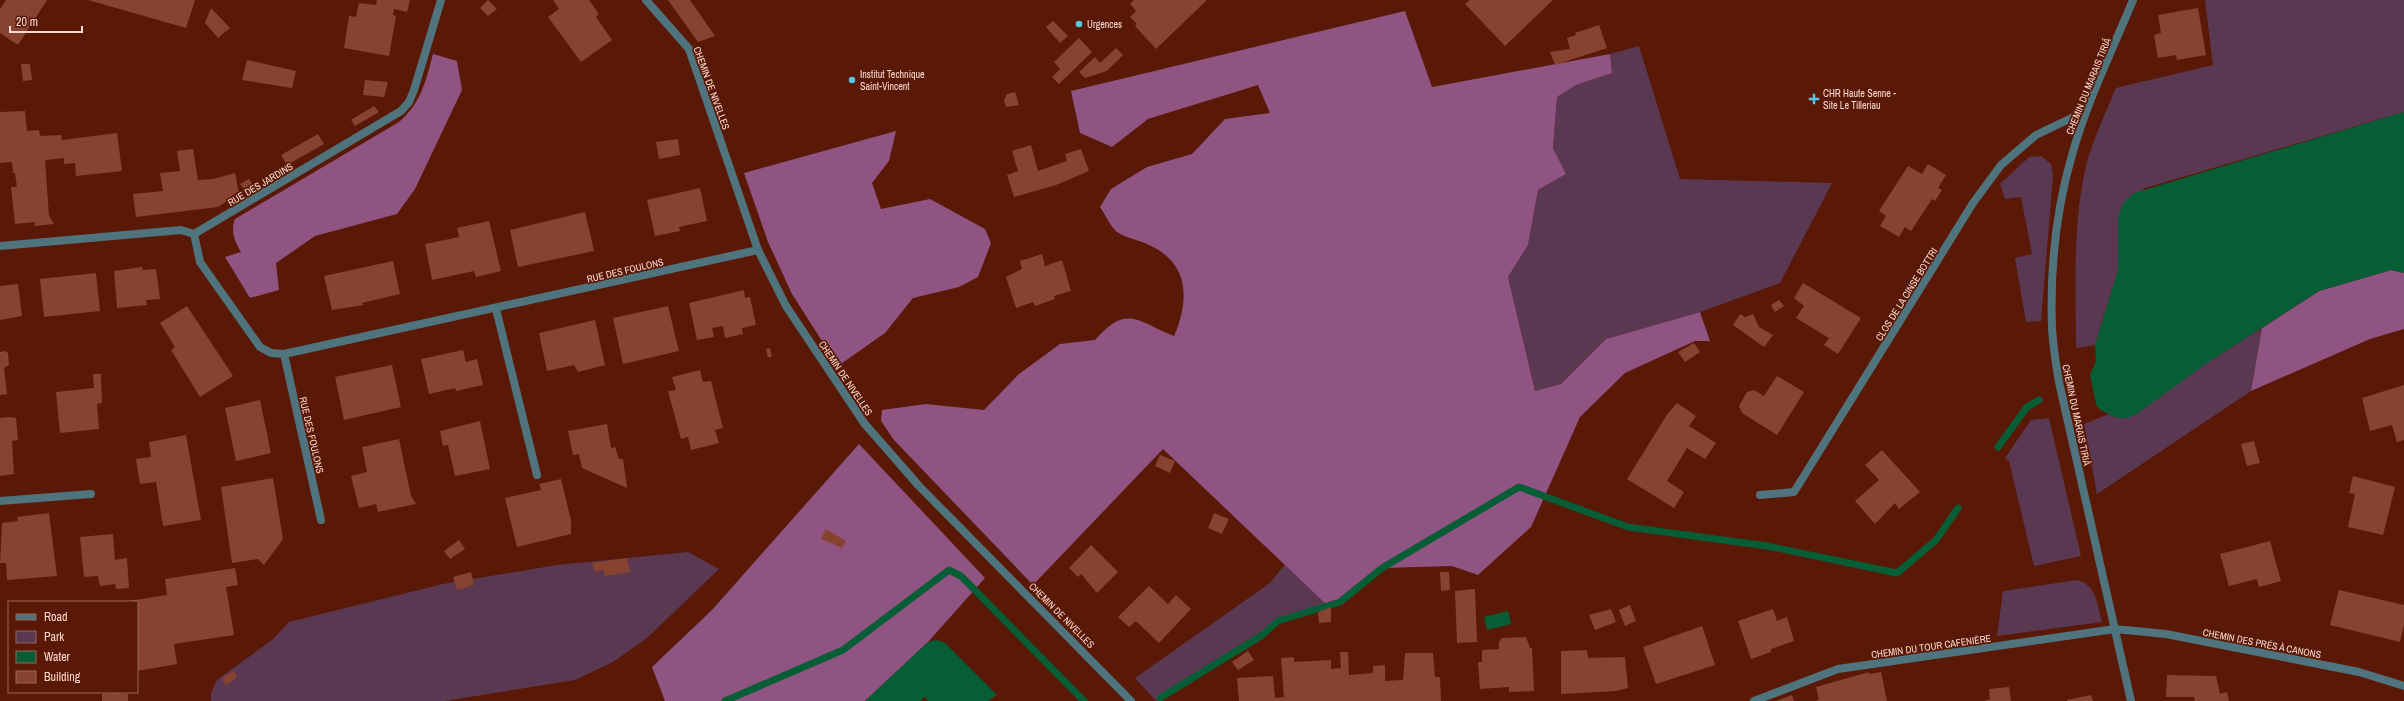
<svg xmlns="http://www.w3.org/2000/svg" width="2404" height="701" viewBox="0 0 2404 701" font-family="'Archivo Narrow',sans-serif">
	<rect width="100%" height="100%" fill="#591906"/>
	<path fill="#5b3852" d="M2205,0H2404V112L2145,188L2118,217V270L2095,345L2076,348C2076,286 2072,223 2087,162C2094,137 2106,112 2116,88L2213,65Z
		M1639,46L1680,179L1832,183L1780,283L1700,312L1606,339L1561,384L1535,391L1508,277L1528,245L1538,190L1566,174L1553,148L1557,97L1576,85L1612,73L1610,54Z
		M2041,156L2051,164L2053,176L2041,321L2026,322L2015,258L2032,254L2021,197L2005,199L2000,184L2029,157Z
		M2262,328L2251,391L2097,494L2084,424L2109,414L2118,418Z
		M2049,418L2081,556L2034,566L2009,461L2005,458L2031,420Z
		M688,552L719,569L647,638L613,662L575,680L445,701H211V693L217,680L272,640L289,622L443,584L557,565Z
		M1286,563L1328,606L1278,621L1261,636L1156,701L1135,678L1270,583Z
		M2077,580C2097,585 2097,605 2102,622L1997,636L2003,591Z"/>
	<path fill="#8f5481" d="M1405,11L1432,87L1610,54L1612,73L1576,85L1557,97L1553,148L1566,174L1538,190L1528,245L1508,277L1535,391L1561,384L1606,339L1700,312L1710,341H1695L1625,373L1580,417L1531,527L1478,575L1452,566L1382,568L1343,599L1328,606L1163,449L1033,585L894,440L881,421L882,410L926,404L984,410L1019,374L1060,344L1095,340C1127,303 1138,322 1174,336C1190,299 1189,263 1149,245C1140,240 1125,238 1117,232C1110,226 1105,214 1100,207L1111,189L1147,167L1192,154L1225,119L1270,113L1258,85L1148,119L1112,147L1080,133L1071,91Z
		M433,54L457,61L462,90L415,189L397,214L315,236L276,263L279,290L250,298L225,257L241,252C235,242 230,231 235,219L399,122C421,103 426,81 433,54Z
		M896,131L889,161L872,183L881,209L930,199L985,229L991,243L978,277L959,287L913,298L885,333L838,366L792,294L768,242L744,173Z
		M2391,270L2404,273V329L2370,339L2251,391L2262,328L2319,291Z
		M859,444L985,578L928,642L865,701H665L652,667L712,610Z"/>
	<path fill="#075d36" d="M2404,112V273L2391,270L2319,291L2207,363L2138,413L2128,418H2118L2100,410L2096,404L2090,375L2096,361L2095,345L2118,270V218L2123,203L2134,193Z
		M1508,611L1511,624L1487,630L1484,617Z
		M937,640L945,643L997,695L988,701H928L925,697L920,701H865L928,642Z"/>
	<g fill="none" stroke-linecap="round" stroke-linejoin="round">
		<path stroke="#075d36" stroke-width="7" d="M1998,447L2027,407L2039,400
			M1160,698L1261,636L1278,621L1340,602L1382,568L1519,487L1628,527L1767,546L1897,573L1936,540L1958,508
			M725,701L843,650L949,570L961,576L1084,701"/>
	</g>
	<path fill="#874330" d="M6,0H47L18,45L0,33V9Z
		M88,0H195L186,28Z
		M377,0H410L407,12L394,9L393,15L396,16L389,56L344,48L349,16L356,17L359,3L376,5Z
		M488,0L497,9L488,16L480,8Z
		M553,0H589L599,14L596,17L612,40L581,62L548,17L559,9Z
		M668,0H690L715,36L698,42Z
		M1134,0H1207L1156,49L1135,26L1137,24L1130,17L1136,11L1130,4Z
		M1470,0H1553L1505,46L1465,4Z
		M211,8L230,28L218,38L205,23Z
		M2198,8L2206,55L2177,60L2176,55L2158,58L2154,35L2161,33L2158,15Z
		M1053,21L1068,36L1060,43L1046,27Z
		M1599,25L1607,48L1555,65L1550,52L1570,49L1567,38L1576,35L1575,33Z
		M1079,38L1092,52L1059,84L1052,77L1060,69L1054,62Z
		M1116,48L1123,55L1107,71L1085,78L1079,72L1095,57L1100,63Z
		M247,60L296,71L292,88L242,80Z
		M21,64H30L32,80L23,81Z
		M365,80L388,82L384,97L363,95Z
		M1015,92L1019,105L1006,107L1004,100L1007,94Z
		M374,106L379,112L355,126L351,120Z
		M25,111L27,131L39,130L40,136L61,135L62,140L117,133L122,171L76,176L75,163L64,164V158L45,160L49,216L54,224L34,226L35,222L15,224L11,187H17L15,173H13L12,162L0,163V112Z
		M318,134L324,144L287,165L281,155Z
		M678,139L680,155L659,159L656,142Z
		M1031,145L1038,171L1067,161L1065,154L1081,149L1089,171L1056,185L1014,197L1007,175L1018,171L1012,151Z
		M193,149L198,180L213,179L235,173L239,193L218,207L136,217L133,194L163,191L160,173L180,171L177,151Z
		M1928,164L1946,175L1938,188L1942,190L1935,201L1932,199L1911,231L1905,227L1899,237L1880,226L1886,216L1879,211L1908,166L1922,174Z
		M249,179L253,185L244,189L240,184Z
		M700,188L707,221L679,227L680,231L655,236L647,200Z
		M585,212L594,251L518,267L510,230Z
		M489,221L501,271L476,277L474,271L432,280L425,244L459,237L457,228Z
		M1042,254L1045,266L1062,260L1071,291L1054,296L1055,299L1035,306L1033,302L1016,308L1006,277L1022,269L1020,261Z
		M393,261L400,294L362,303L364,305L332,310L324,276Z
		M142,267L143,270L156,269L160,299L146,300L147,305L117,308L114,271Z
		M96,273L100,311L44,317L40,279Z
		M1803,283L1861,318L1838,354L1824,345L1829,338L1796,318L1804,306L1794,298Z
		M18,284L22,316L0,320V286Z
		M744,290L745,298L750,297L756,325L742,328L743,334L725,338L723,326L712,328L714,337L697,340L689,303Z
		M1779,300L1784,306L1775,312L1771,305Z
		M187,306L233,376L200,397L171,350L175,347L160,323Z
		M668,306L679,351L623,364L613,318Z
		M1740,314L1745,317L1753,314L1759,327L1773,335L1764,347L1733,325Z
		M595,320L605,365L578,372L574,365L547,371L539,333Z
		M1694,343L1700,352L1685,362L1678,352Z
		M770,348L772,357H768L766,349Z
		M463,350L466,362L477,359L483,385L456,391L455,388L429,394L421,359Z
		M5,351L8,353L9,365L4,368L7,394L0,395V352Z
		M392,365L401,407L344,420L335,377Z
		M700,370L703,382L711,381L723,428L715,430L719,443L691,450L688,437L681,439L668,391L676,390L672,377Z
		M93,374H101L102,403L97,404L99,429L60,433L56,392L94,388Z
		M1777,376L1804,392L1777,435L1742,413L1739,406L1747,392L1754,390L1764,396Z
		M2404,385V440L2397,442L2392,425L2370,431L2362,398Z
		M260,400L271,453L236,461L225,408Z
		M1677,403L1696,416L1689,426L1716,443L1705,459L1687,448L1667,481L1684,492L1674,508L1627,479L1668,413Z
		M9,417L16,418L18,440L12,441L14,474L0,476V418Z
		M480,421L490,469L455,476L448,445L443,446L440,431Z
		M607,424L611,448L615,447L619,459H623L627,488L582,468L579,454L573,455L568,431Z
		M186,435L201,520L163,526L156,482L140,484L136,459L151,457L149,442Z
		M399,439L411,496L416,504L378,512L376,504L359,508L351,476L367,472L362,447Z
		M2254,441L2260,463L2247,466L2241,444Z
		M1882,450L1920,492L1899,509L1895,503L1875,524L1855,501L1879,480L1865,465Z
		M1160,455L1175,461L1170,473L1155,466Z
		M2353,476L2395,487L2383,535L2348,527L2355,494L2349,493Z
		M273,478L283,539L264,565L258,559L232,563L221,487Z
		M561,479L571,520V534L517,547L505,498L541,490L539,484Z
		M49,513L57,576L7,580L6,563H0L2,523L18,521L17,517Z
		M1214,513L1229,519L1222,534L1208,528Z
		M826,529L846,541L842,548L821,539Z
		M113,534L115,560L127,558L129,588L116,589L115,584L100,586L98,576L84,577L80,537Z
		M459,540L465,549L450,559L444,551Z
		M2270,541L2281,581L2259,587L2257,579L2229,586L2220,554Z
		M1091,545L1118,572L1097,593L1081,574L1078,577L1069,568Z
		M627,558L630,572L604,576V570L595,572L592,563Z
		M235,568L238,585L226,587L234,635L174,644L177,664L137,671V602L129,601L167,595L165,579Z
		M471,572L474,585L457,590L453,577Z
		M1440,572H1449L1450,590L1441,591Z
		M1149,586L1168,604L1176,595L1191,609L1159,643L1136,621L1129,627L1118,617Z
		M1475,589L1477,642L1457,643L1455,591Z
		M2339,590L2404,605V625L2400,642L2330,625Z
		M1630,605L1636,621L1625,626L1619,610Z
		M1331,607V622L1319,623L1318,612Z
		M1611,609L1616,622L1595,630L1589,615Z
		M1773,609L1777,621L1787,617L1794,641L1771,649V652L1751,659L1738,621Z
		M1702,626L1715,665L1656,684L1643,647Z
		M1526,637L1530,648H1532L1534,691L1509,692V687L1480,689L1478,662H1482V650L1499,649V642L1502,638Z
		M1587,650L1588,658L1625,657L1628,688L1616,691L1561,694V651Z
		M1248,651L1254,660L1238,670L1232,662Z
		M1340,652H1348L1349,675L1373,673V666L1385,665V681L1403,680L1405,653H1433L1435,677H1440L1441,701H1239L1237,678L1273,676L1275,698L1284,697L1281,658L1294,657V662L1331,660V669L1341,668Z
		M234,671L237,678L226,685L222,678Z
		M1869,672V674L1881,672L1887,701H1815L1819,700L1816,687Z
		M2167,675L2216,676L2220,694L2227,692L2229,701H2195L2194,697H2166Z
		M2009,687L2011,701H1984L1990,699L1989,689Z
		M112,693L128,694V701H102V694Z
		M1792,695L1794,701H1776Z
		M2091,695L2093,701H2067V700Z"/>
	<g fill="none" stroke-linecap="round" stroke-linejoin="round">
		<path stroke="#4f747e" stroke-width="8" d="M646,0L689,49L758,250L786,306L864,423L919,486L1131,701
			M194,234L200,262L260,347L271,353L284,354L758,250
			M0,246L181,230L194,234L401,111L409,102L414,90L441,0
			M496,309L537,475
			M284,354L321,520
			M1760,495L1794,492L1973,203L2001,165L2036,135L2086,111
			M0,501L91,494
			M1754,701L1838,669L2115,629L2166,634L2359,672L2404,686
			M2131,701L2059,382C2056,365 2053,346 2052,328C2050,271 2056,210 2072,155C2087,101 2112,51 2133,0"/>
	</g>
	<g fill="#58c8e4" stroke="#591906" stroke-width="1.5">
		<circle cx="1079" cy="24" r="4"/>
		<circle cx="852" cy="80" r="4"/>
		<path d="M1812 93h4v4h4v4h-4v4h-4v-4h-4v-4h4z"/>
	</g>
	<g text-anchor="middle" stroke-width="3.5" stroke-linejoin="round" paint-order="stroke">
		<g font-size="10" fill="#fcdad1" stroke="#591906" text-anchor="start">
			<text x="1087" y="28">Urgences</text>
			<text x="860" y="78">Institut Technique<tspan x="860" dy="12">Saint-Vincent</tspan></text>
			<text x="1823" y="97">CHR Haute Senne -<tspan x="1823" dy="12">Site Le Tilleriau</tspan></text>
		</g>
		<g font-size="10" fill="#fcdad1" stroke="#591906">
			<text transform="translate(2088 86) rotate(-68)" y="4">CHEMIN DU MARAIS TIRIÂ</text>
			<text transform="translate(712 88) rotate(70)" y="4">CHEMIN DE NIVELLES</text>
			<text transform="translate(260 184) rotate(-31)" y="4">RUE DES JARDINS</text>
			<text transform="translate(625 270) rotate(-13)" y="4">RUE DES FOULONS</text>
			<text transform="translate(1906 294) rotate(-58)" y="4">CLOS DE LA CINSE BOTTRI</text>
			<text transform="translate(846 378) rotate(56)" y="4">CHEMIN DE NIVELLES</text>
			<text transform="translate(2077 415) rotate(78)" y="4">CHEMIN DU MARAIS TIRIÂ</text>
			<text transform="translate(312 435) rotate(77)" y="4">RUE DES FOULONS</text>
			<text transform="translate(1062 615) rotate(45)" y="4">CHEMIN DE NIVELLES</text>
			<text transform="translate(2262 643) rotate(11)" y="4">CHEMIN DES PRÉS À CANONS</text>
			<text transform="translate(1931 646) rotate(-8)" y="4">CHEMIN DU TOUR CAFENIÈRE</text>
		</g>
	</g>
	<rect x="8" y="601" width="130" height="92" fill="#591906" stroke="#9a6657"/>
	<rect x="16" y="614" width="20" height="6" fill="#4f747e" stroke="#9a6657"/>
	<text x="44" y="621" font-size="12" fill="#fcdad1">Road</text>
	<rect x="16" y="631" width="20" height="12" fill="#5b3852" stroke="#9a6657"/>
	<text x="44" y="641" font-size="12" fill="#fcdad1">Park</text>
	<rect x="16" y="651" width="20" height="12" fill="#075d36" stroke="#9a6657"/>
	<text x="44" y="661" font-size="12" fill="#fcdad1">Water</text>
	<rect x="16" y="671" width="20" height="12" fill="#874330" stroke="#9a6657"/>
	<text x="44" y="681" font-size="12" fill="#fcdad1">Building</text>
	<path d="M10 26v6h72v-6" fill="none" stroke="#fcdad1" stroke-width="2"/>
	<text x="16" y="26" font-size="12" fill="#fcdad1" stroke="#591906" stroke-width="3" paint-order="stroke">20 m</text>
</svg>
